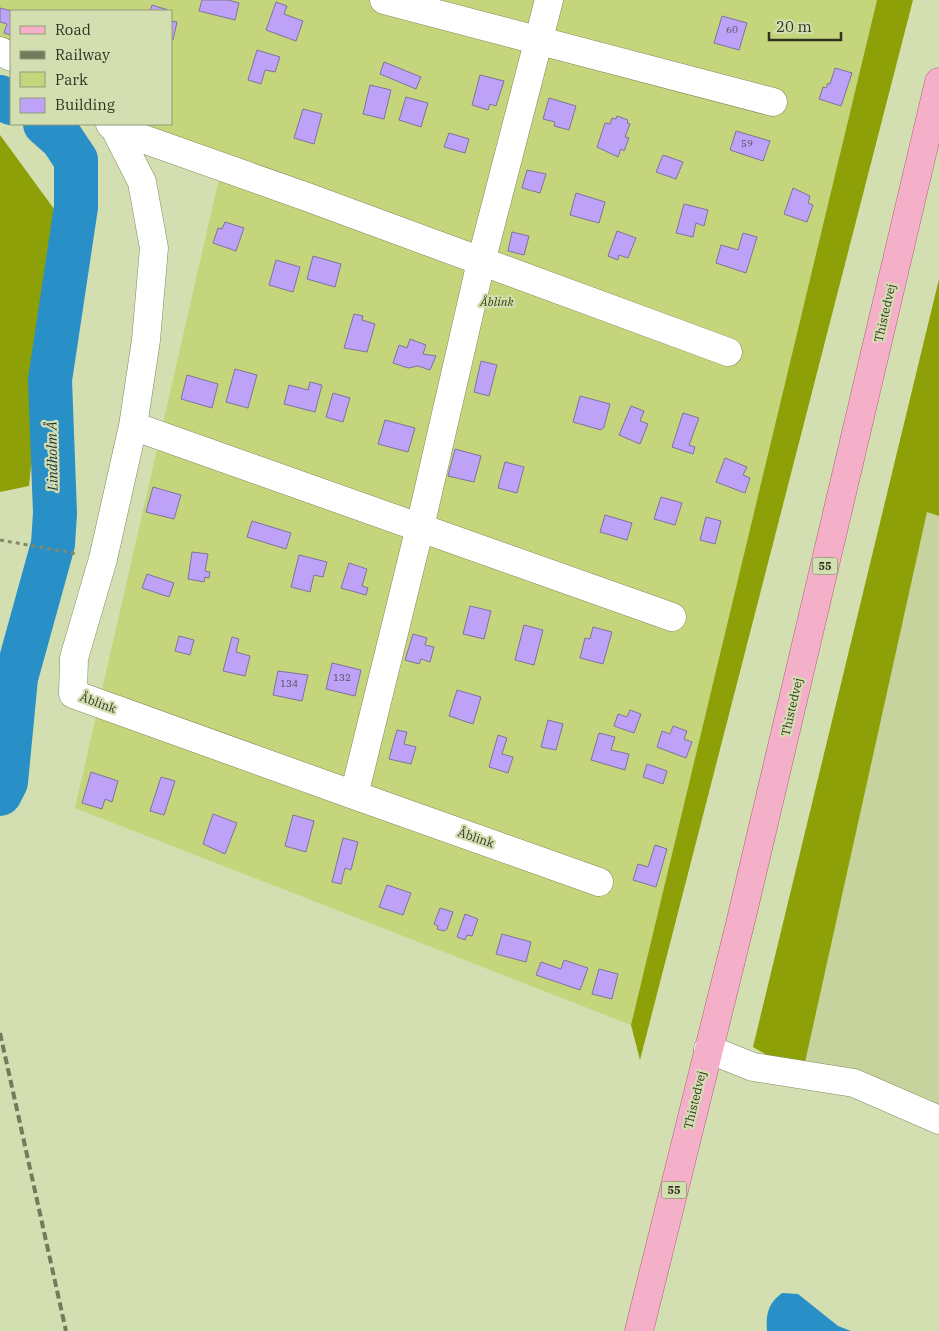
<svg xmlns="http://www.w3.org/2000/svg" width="939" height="1331" viewBox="0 0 939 1331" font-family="'IBM Plex Serif',serif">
	<rect width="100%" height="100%" fill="#d4dfb1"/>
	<path fill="#c7d39d" d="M927,512L939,516V1132L802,1076Z"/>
	<path fill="#c4d57b" d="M0,0H877L631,1025L75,808L223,161L138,124H171V11H11V46L0,39Z"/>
	<path fill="#8da008" d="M877,0H913L640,1060L631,1025Z
		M0,135L57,213L29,486L0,492Z
		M939,279V516L927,512L802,1076L753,1047Z"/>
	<path fill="#288fc7" d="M782,1293L798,1294L838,1326L851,1331H767C766,1313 768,1304 782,1293Z"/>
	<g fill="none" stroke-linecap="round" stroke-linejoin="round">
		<path stroke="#288fc7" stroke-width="44" d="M0,97L11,103
			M0,794L6,782L16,678L53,544L55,513L50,380L76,207V160L62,139L45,124"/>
	</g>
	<path fill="#bda2f7" stroke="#7f739b" d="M202,0H228L239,3L235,20L199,11Z
		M276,2L287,6L284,14L303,21L296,41L266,30Z
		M152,5L168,10L167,11H150Z
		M0,8L12,11L11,35L4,33L7,24L0,22Z
		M722,16L747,23L739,50L714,43Z
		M171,21L177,22L173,40L171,39Z
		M257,50L280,57L275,72L265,70L261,84L248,80Z
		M384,62L421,77L416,89L380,74Z
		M835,68L852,73L841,106L819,99L823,87L826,88L828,83L830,84Z
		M480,75L504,81L496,106L490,104L488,110L472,105Z
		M370,85L391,90L384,119L363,114Z
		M406,97L428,103L421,127L399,120Z
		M549,98L576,106L569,130L554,126L555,122L543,119Z
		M303,109L322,114L314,144L294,138Z
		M617,116L628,120L627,123L630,124L625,137L629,138L624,151L621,149L618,157L597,147L605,123L610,124L612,118L616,119Z
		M736,131L770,141L763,161L730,150Z
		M449,133L469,139L465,153L444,147Z
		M663,155L683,162L676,179L656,172Z
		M527,170L546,174L540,193L522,188Z
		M793,188L810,196L808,203L813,205L807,222L784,214Z
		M576,193L605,202L599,223L570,215Z
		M684,204L708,210L704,226L696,223L693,237L676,233Z
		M225,222L244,228L236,251L213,243L218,228L222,229Z
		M617,231L636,238L628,258L619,255L618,260L608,256Z
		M512,232L529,236L524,255L508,251Z
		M743,233L757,237L746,273L716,263L721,245L738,250Z
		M313,256L341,264L335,287L307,279Z
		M276,260L300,267L293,292L269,285Z
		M354,314L363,316L362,320L375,324L367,352L344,348Z
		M410,339L426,345L423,354L436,356L430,370L418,366L408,368L393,363L399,345L407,348Z
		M481,361L497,365L489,396L474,392Z
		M235,369L257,375L248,408L226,402Z
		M187,375L218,384L212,408L181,399Z
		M310,382L322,385L315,412L284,404L289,385L308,390Z
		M333,393L350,398L343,422L326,417Z
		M580,396L610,404L604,427L601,430L573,422Z
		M631,406L644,411L640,421L648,424L640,444L619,435Z
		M683,413L699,418L689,445L695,447L693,454L672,447Z
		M385,420L415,428L408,452L378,444Z
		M455,449L481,456L474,482L448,476Z
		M725,458L747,467L743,475L750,478L745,493L716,482Z
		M505,462L524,467L517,493L498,488Z
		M153,487L181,495L174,519L146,512Z
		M661,497L682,503L675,525L654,519Z
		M605,515L632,523L627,540L600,532Z
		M706,517L721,521L715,544L700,540Z
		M252,521L291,533L286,549L247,537Z
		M192,552L208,554L205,571L210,572L209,578L205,577L204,582L188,579Z
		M299,555L327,562L323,577L314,575L310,592L291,587Z
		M349,563L367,569L362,586L368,588L366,595L341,588Z
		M147,574L174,583L169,597L142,588Z
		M470,606L491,611L484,639L463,634Z
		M524,625L543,630L534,665L515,660Z
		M593,627L612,632L603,664L580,658L585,638L590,639Z
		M413,634L427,638L425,645L434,647L430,662L421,659L419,664L405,660Z
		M179,636L194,640L190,655L175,651Z
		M232,637L239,639L236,652L250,656L245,676L223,671Z
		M332,663L361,670L355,696L326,689Z
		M278,671L308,675L302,701L273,695Z
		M457,690L481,697L473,724L449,716Z
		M630,710L641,714L634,733L614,726L618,714L627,717Z
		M548,720L563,724L556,750L541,747Z
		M673,726L687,731L684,739L692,742L686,758L657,747L662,731L670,734Z
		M397,730L407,732L404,744L416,747L411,764L389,759Z
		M599,733L615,737L611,750L629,754L625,770L591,760Z
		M498,735L507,738L502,754L513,757L508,773L489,767Z
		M647,764L667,771L663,784L643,777Z
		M91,772L118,781L112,802L105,799L102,809L82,803Z
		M161,777L175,781L164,815L150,811Z
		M213,814L237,823L225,854L203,844Z
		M293,815L314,821L306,852L285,846Z
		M343,838L358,842L351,870L345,868L341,884L332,882Z
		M655,845L667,849L656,887L633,880L638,864L648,867Z
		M387,885L411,893L403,915L379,907Z
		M440,908L453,912L447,929L444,931L437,929L438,926L434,924Z
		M465,914L478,919L472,936L467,935L465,940L457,937Z
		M502,934L531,942L526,962L496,954Z
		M564,960L588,968L580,990L536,975L541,962L561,969Z
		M599,969L618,974L612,999L592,994Z"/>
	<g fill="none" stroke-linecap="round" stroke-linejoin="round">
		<g stroke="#80895e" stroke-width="29">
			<path id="minor" d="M384,0L773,102
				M0,51L11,57
				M110,124L115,129L142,182L154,248L146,340L133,426L103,559L74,658L73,694L354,795L420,527L481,262L549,0
				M115,129L307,197L728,352
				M133,426L672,617
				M354,795L599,882
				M708,1049L753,1067L854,1083L939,1120"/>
		</g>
		<g stroke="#ab6277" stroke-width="29">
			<path id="major" d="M639,1331L741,920L939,82"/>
		</g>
		<path stroke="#838a6a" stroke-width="3" stroke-dasharray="4 4" stroke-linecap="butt" d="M0,540L78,554"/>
		<use href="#minor" stroke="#fff" stroke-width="28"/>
		<use href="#major" stroke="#f4afc9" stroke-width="28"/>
		<path stroke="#747a5d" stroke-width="4" stroke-dasharray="8 4" stroke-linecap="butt" d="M0,1033L66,1331"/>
	</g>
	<g text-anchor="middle" stroke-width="4.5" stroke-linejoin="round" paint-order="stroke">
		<g font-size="10" fill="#545057">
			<text x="732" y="33">60</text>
			<text x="747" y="147">59</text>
			<text x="342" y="681">132</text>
			<text x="289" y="687">134</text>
		</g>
		<g fill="#d4dfb1" stroke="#62674d" stroke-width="1">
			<rect x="812.5" y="557.5" width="25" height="17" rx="4"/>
			<rect x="661.5" y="1181.5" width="25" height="17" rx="4"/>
		</g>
		<g font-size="11" font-weight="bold" fill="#313422">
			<text x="825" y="570">55</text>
			<text x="674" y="1194">55</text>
		</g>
		<g font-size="12" font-style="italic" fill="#373f0a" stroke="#d4dfb1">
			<text x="497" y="306">Åblink</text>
		</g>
		<g font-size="12" fill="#313422" stroke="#d4dfb1">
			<text transform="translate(885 313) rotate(-77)" y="4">Thistedvej</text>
			<text transform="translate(98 703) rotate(20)" y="4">Åblink</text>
			<text transform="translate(792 707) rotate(-77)" y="4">Thistedvej</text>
			<text transform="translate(476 838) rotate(19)" y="4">Åblink</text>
			<text transform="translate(695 1100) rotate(-76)" y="4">Thistedvej</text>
		</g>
		<g font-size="14" font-style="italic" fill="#1b303e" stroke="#d4dfb1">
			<text transform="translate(52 456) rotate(-91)" y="5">Lindholm Å</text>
		</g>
	</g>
	<rect x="10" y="10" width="162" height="115" fill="#d4dfb1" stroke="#939b78"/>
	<rect x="20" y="26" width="25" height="8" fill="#f4afc9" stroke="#939b78"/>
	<text x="55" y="35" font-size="15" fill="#313422">Road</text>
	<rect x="20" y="51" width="25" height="8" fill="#747a5d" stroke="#939b78"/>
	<text x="55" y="60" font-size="15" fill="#313422">Railway</text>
	<rect x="20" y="72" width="25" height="15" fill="#c4d57b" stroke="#939b78"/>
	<text x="55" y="85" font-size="15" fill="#313422">Park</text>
	<rect x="20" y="98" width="25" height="15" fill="#bda2f7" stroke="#939b78"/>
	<text x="55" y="110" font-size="15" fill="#313422">Building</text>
	<path d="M769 32v8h72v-8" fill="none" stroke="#313422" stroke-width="2.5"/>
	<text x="776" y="32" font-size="15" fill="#313422" stroke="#d4dfb1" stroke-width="4" paint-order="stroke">20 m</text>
</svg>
